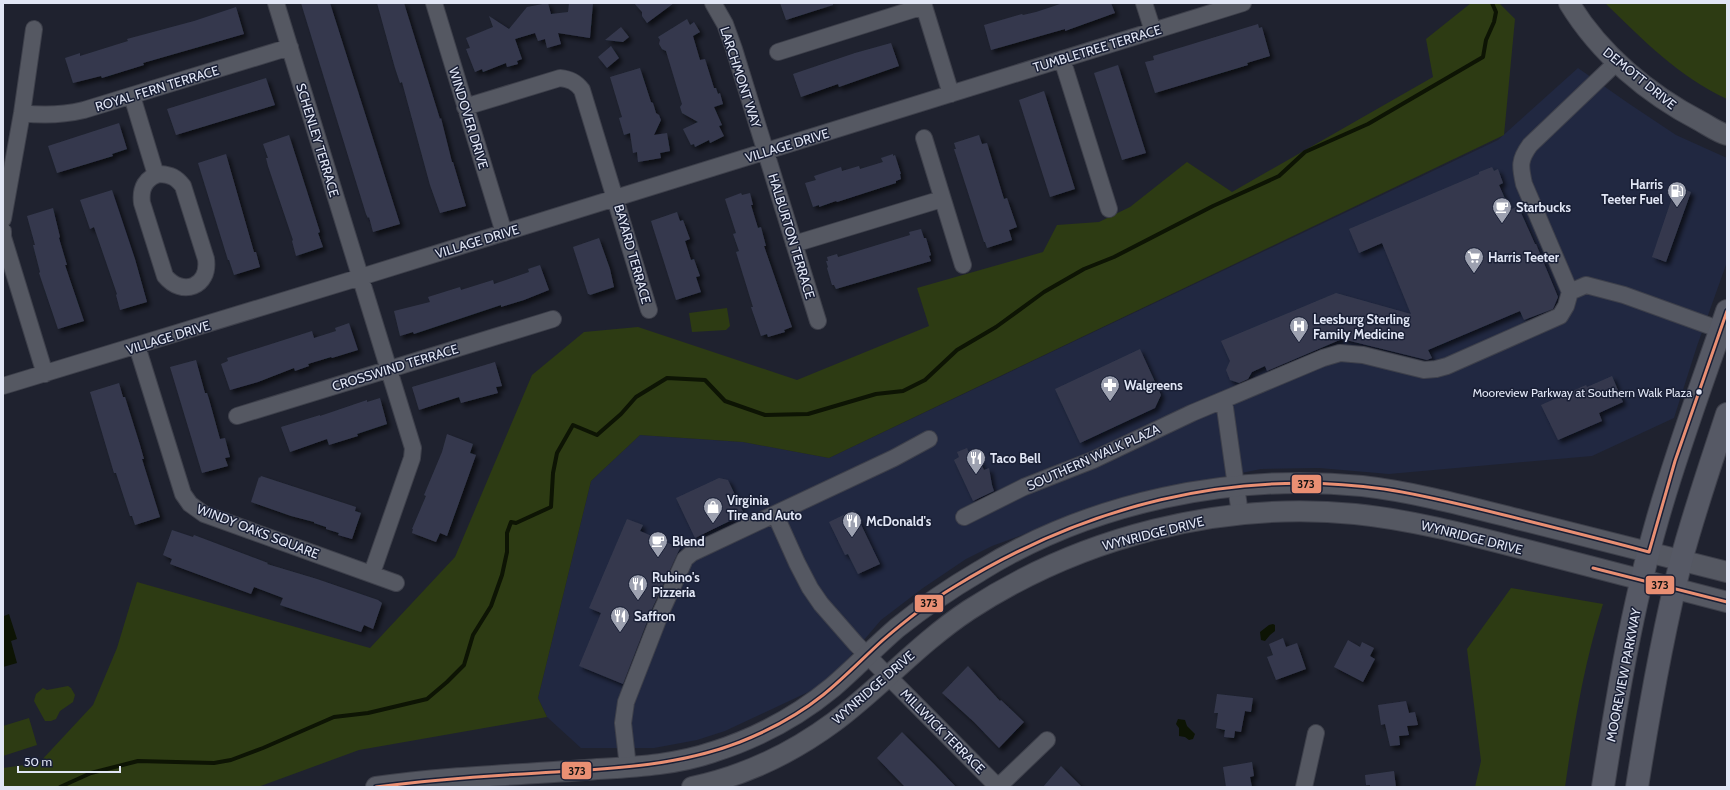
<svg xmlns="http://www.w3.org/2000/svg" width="1730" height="790" viewBox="0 0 1730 790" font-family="Cabin,sans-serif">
	<defs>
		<filter id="shadow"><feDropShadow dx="3.5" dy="3.5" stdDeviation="2" flood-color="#0009"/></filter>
	</defs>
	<rect width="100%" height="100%" fill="#1f222f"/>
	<path fill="#212841" d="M1578,68L1628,103L1676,135L1727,158V262L1697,346L1674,418L1592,456L1389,474L1319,468L1261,469L1187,484L1050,525L992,546L966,559L923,588L881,620L840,668L819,687L725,731L697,740L654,748H581L547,717L538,698L591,481L640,435L743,442L829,458L1498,140Z"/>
	<path fill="#2d3b13" d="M1471,3H1499L1515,19L1504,135L829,458L743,442L640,435L591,481L538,698L547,717L359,750L258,787H3V768L39,763L93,705L117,648L137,582L370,648L455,557L532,375L584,332L638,327L797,380L929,326L917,288L1043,252L1057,225L1099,222L1130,207L1187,162L1232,192L1433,77L1426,39Z
		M1605,3H1727V99C1679,77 1642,39 1605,3Z
		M727,308L730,326L726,330L692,332L689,313Z
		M1511,588L1603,604C1584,663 1574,725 1565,787H1475L1481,761L1467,649Z
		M68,686L71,688L75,695L73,702L60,711L56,719L51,721H45L34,701L36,694L43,688L47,690Z
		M29,718L37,745L3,756V726Z"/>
	<path fill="#0d1404" d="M3,614L4,616L9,614L17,639L11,641L17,663L3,667Z
		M1273,624L1275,625V631L1270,635L1265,641L1261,640L1260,632L1269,625Z
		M1178,719L1185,720L1187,726L1195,734L1193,739L1189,740L1185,737L1179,736V728L1176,724Z"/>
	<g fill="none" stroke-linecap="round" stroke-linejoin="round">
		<path stroke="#0d1404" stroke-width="4" d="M60,787L91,773L138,761L214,763L231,760L263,748L334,717L368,713L427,699L447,682L464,665L473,635L491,606L502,575L507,552V533L511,522L516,523L551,507L553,473L557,453L573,425L597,435L621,414L636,397L667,378L705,380L725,401L765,415L808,414L876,394L903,391L925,380L957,350L996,327L1044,292L1084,269L1114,257L1213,206L1279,176L1305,152L1368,124L1483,57L1486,40L1494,22L1496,12L1492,3"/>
	</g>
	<path fill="#35394d" filter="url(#shadow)" d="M301,3H330L400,224L373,232L369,217L368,218L366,214Z
		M377,3H404L440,119L441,118L452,162H453L466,206L440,213L430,185L402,82L400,83L395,68Z
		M548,3L551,14L568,12L569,3H593L590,38L558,33L561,44L547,48L545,39L538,41L535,33L515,39L522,59L517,61L518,64L507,67L506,63L483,72L482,69L475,72L466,49L470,48L466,38L493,27L489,16L509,29L527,7Z
		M634,3H674L647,23L642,16V12Z
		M780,3H833V5L786,20Z
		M1063,3H1111L1115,13L1065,31V29L991,50L984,25L1022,14L1023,15L1036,12Z
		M236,7L244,34L143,63L144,65L102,78L101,76L73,83L65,58L80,53V56L128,41L127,39L194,21Z
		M687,19L690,25L694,22L700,32L693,36L700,60L705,59L714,88H716L718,94L720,93L723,104L714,107L722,125L719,126L724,136L710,143L709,140L695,147L694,144L691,145L683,129L698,122L682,113L680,107L682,104L666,51L662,49L659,44L660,40L658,37Z
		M1258,24L1259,28L1262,27L1270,56L1247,63L1248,65L1155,93L1145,62L1154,60L1153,56Z
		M621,27L629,37L623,42L605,40Z
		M891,43L899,66L839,87L838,84L801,97L793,74L855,53Z
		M611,46L619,58L607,68L598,57Z
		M1118,65L1146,153L1122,160L1094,73Z
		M640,68L651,102L653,103L656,113L659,115L661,120L654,135L667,133L670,151L660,153L661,158L638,162L637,152L633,153L630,133L624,135L619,118L622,117L610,77Z
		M266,78L275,105L176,135L167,109Z
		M1044,91L1075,189L1050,197L1019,100Z
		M119,123L127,149L112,154L113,156L57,173L48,146Z
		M289,135L320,232L318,233L323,247L296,256L292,241L293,240L268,166L266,158H268L263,144Z
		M979,135L982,144L987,143L1004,199L1007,198L1017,227L1009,230L1012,240L987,248L985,242H984L954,149H956L954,143Z
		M226,154L254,252H256L260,267L234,275L229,260H228L198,163Z
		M893,154V156L895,155L901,174H900L901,179L896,181V183L837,202L836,201L819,207V205L813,207L805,183L816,180L814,176L841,167L842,171L859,166L860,169L883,162L881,158Z
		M1492,167L1494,171L1498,169L1503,183L1499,185L1510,210L1518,206L1535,244H1536L1558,297L1553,309L1524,320L1520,311L1428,350L1432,358L1427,360L1342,339L1267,371L1265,366L1252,372L1248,379L1239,383L1230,380L1226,370L1230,361L1221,341L1336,293L1411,314L1382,243L1359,253L1349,229L1479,174V172Z
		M1676,186L1691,192L1666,262L1652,257Z
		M112,190L135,259L147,302L120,310L116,295L117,294L94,227L90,229L80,200Z
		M741,193L742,195L750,193L753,205H751L758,228L761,227L766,246H764L792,327L784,330L785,332L768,337L767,334L761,336L751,307H753L736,252L739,251L733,234L736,233L725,199Z
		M53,208L60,237L59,238L67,265H65L84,321L58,329L39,273L40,272L33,245H35L27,216Z
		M677,212L680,221L683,220L690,239L685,241L691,260L694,259L700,276L696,277L701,292L676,300L651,221Z
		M921,229L924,238H926L931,255L929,256L931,261L836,289L834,285H832L827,268L828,267L826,261H828L827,257L837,254L838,257L910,235L909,232Z
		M599,238L610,269L614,287L590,295L589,294H588L573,247Z
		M540,265L549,290L524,300L501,307V305L414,334L413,332L400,336L394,311L430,302L428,297L460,287L461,290L493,280L494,284L529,272L528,269Z
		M349,323L358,350L332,358L331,357L308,364L309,366L295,371L294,368L258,382L230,390L221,364L228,361L227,358L312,331L314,338L336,331L335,328Z
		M1140,349L1161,395L1155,408L1080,443L1055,389Z
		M196,360L205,393H207L209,399L220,439L225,438L230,457L225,458L228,466L202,473L170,367Z
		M495,362L502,386L496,387L498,393L461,403L459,397L419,410L412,387Z
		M1612,376L1623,402L1599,413L1602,421L1558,440L1541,405L1586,385L1587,387Z
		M119,383L123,397H125L140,445L144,459H142L160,517L135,525L132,516H130L116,473H114L90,392Z
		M380,398L387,424L357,434L358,436L329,445L327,439L290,452L281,427L320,415V416L367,400V402Z
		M447,434L473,444L470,453L476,455L447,536L440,533L436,542L412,533L413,529H412L426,496L424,495L442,452Z
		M967,448L969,453L975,450L984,470L989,468L992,485L994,491L973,501L954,460L959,457L957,452Z
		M261,476L356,507L355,511L361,513L352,539L338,535L339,533L326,529V527L314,523V522L291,516L251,502L259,477L260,478Z
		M719,478L728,480L744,514L695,538L676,498Z
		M854,510L880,564L858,574L848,554L845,555L829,522Z
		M627,519L643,525L640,531L680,548L652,609L623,684L579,666L601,613L589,608Z
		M172,530L193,537L194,535L268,563L267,564L317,579L378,600L382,603L373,629L364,625L361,632L280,605L283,598L254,587L251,594L170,564L172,559L163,555Z
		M1283,638L1286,647L1297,643L1306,669L1276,680L1267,657L1273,655L1269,644Z
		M1348,640L1360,647L1362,642L1374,648L1370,656L1375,659L1363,682L1334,667Z
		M968,666L1000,701L1001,700L1024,722L999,748L974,722L942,693Z
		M1217,694L1253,698L1251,712L1245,711L1241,732L1235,731L1234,738L1224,737L1225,730L1216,728L1218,713H1214Z
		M1406,701L1409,713L1415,712L1418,725L1407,726L1409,735L1399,736L1400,745L1390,746L1385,724L1381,725L1378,705Z
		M902,732L934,764L956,787H905L877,758Z
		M1252,762L1254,776L1250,777L1252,787H1226L1223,767Z
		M1061,766L1082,787H1043Z
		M1394,771L1396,787H1370V785H1366L1365,775Z"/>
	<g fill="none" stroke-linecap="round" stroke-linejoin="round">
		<g stroke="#3e404b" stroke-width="18">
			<path id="minor" d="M276,3L413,448L412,458L372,573
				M434,3L504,233
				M713,3L725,24L734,49L818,321
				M923,3L951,94
				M1144,3L1153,31
				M778,52L924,6
				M1062,59L1109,209
				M132,96L156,175
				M465,107L560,78C570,79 576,82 582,90L649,310
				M22,113C44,116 63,115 84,110L290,47
				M924,138L963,265
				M160,174C171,175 176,177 183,186L206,259C210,287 182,297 165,276L142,203C140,188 146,177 160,174Z
				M3,219L22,113L34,29
				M3,231V237L45,374
				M794,244L942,199
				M1570,292L1524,184C1520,166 1519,160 1530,145L1617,62
				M137,346L183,494L190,504L204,514L396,583
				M3,386L361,277L1243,3
				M1224,401L1240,514
				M237,416L553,319
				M775,514L797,563L810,588L821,604L856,644L998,787
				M964,517L1024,487L1093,460L1192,413L1323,358L1340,353L1363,355L1424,370L1436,369L1447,366L1560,316L1566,306L1570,292L1586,285L1624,295L1721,330
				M628,767L623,723L626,702L661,612L685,559L692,553L894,458L929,439
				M998,787L1047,740
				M1304,787L1316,733"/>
		</g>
		<g stroke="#3e404b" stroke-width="22">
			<path id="tertiary" d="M1569,3C1600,54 1648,94 1700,121C1709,126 1717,132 1727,135
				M376,787C445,777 515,775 585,770C628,767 673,766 713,752C757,738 798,716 833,687C855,668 875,647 897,628C923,607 951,588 980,571C1091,502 1232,473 1362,486C1414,492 1466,506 1517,519C1587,536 1657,554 1727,572
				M692,787C744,776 792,753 834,722C881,687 919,643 969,610C1081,537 1221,501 1355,514C1414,520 1473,536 1531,551C1596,568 1661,585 1727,602"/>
		</g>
		<g stroke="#3e404b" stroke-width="24">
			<path id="secondary" d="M1603,787C1617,698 1632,608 1657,521C1677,450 1703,381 1727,311
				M1637,787C1649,711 1662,636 1681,561C1694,512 1711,463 1727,414"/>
		</g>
		<use href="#minor" stroke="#555862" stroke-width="16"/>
		<use href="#tertiary" stroke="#555862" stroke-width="20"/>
		<use href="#secondary" stroke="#565965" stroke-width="22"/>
		<g stroke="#191f35" stroke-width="6">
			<path id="bus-1" d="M1593,568L1727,602
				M376,787C430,780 484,776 539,773C607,769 676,767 740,742C770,730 798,715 823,695C844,678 863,658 883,640C905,621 929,602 954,587C1085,506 1231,468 1384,489C1424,495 1464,505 1504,515C1552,527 1601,539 1649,552L1675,461L1727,311"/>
		</g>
		<use href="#bus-1" stroke="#e98f73" stroke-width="3"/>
	</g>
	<defs>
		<g id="fuel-pin" transform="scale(1)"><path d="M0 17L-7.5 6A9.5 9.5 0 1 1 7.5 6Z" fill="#9da1b0" stroke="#191f35"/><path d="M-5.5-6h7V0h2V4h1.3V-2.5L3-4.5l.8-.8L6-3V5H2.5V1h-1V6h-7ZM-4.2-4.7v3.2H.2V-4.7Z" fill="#fff"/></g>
		<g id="cafe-pin" transform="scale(1)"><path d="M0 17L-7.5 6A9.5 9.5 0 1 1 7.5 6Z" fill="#9da1b0" stroke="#191f35"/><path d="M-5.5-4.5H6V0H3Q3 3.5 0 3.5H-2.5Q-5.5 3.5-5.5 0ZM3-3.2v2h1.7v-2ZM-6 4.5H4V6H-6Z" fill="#fff"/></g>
		<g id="supermarket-pin" transform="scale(1)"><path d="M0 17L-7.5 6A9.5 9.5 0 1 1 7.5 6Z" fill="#9da1b0" stroke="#191f35"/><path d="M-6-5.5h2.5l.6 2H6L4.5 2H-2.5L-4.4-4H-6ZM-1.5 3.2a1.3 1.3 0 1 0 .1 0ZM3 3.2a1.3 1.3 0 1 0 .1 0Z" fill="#fff"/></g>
		<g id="hospital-pin" transform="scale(1)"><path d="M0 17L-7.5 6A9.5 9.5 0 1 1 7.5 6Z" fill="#9da1b0" stroke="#191f35"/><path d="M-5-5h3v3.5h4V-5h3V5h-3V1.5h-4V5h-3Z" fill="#fff"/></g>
		<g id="pharmacy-pin" transform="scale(1)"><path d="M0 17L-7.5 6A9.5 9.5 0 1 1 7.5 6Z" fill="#9da1b0" stroke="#191f35"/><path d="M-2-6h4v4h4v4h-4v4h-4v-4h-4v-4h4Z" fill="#fff"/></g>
		<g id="restaurant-pin" transform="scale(1)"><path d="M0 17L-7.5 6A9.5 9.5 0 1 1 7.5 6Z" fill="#9da1b0" stroke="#191f35"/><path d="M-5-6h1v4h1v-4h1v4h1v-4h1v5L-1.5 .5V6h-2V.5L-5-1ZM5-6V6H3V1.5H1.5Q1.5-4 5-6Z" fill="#fff"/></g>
		<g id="shop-pin" transform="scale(1)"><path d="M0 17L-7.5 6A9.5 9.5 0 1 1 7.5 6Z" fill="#9da1b0" stroke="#191f35"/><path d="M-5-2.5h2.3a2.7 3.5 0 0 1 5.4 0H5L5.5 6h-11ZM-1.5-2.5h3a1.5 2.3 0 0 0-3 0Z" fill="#fff"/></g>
	</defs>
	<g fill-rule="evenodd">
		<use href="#fuel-pin" x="1677" y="191"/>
		<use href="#cafe-pin" x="1502" y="207"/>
		<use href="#supermarket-pin" x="1474" y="257"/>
		<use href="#hospital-pin" x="1299" y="326"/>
		<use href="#pharmacy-pin" x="1110" y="385"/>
		<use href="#restaurant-pin" x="976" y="458"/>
		<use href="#shop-pin" x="713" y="507"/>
		<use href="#restaurant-pin" x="852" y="521"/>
		<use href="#cafe-pin" x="658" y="541"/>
		<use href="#restaurant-pin" x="638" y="584"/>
		<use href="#restaurant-pin" x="620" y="616"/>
	</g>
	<circle fill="#e1e6f5" stroke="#191f35" stroke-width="1.5" cx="1699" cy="392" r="3.5"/>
	<g text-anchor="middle" stroke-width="3" stroke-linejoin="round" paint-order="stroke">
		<g font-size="12" fill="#e1e6f5" stroke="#191f35" text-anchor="end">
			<text x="1692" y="397">Mooreview Parkway at Southern Walk Plaza</text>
		</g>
		<g font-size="13" fill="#e1e6f5" stroke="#191f35">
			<text transform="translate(1097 48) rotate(-17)" y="5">TUMBLETREE TERRACE</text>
			<text transform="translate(741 77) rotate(72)" y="5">LARCHMONT WAY</text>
			<text transform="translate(1640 78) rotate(39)" y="5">DEMOTT DRIVE</text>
			<text transform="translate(157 88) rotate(-17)" y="5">ROYAL FERN TERRACE</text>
			<text transform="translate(469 118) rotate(73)" y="5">WINDOVER DRIVE</text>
			<text transform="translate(318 140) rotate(73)" y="5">SCHENLEY TERRACE</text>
			<text transform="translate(787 145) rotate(-17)" y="5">VILLAGE DRIVE</text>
			<text transform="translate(792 236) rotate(73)" y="5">HALBURTON TERRACE</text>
			<text transform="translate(477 241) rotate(-17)" y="5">VILLAGE DRIVE</text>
			<text transform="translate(633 254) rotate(74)" y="5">BAYARD TERRACE</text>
			<text transform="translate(168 337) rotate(-17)" y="5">VILLAGE DRIVE</text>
			<text transform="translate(395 367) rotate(-17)" y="5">CROSSWIND TERRACE</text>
			<text transform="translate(1093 457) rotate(-24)" y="5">SOUTHERN WALK PLAZA</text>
			<text transform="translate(258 531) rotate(21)" y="5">WINDY OAKS SQUARE</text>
			<text transform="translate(1153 533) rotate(-14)" y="5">WYNRIDGE DRIVE</text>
			<text transform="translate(1472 537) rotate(14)" y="5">WYNRIDGE DRIVE</text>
			<text transform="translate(1623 675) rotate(-79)" y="5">MOOREVIEW PARKWAY</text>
			<text transform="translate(873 687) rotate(-41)" y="5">WYNRIDGE DRIVE</text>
			<text transform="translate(943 731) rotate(45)" y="5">MILLWICK TERRACE</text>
		</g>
		<g font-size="13" font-weight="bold" fill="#e1e6f5" stroke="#191f35" text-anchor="start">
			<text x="1663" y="189" text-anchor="end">Harris<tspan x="1663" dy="15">Teeter Fuel</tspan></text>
			<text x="1516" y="212">Starbucks</text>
			<text x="1488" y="262">Harris Teeter</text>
			<text x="1313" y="324">Leesburg Sterling<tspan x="1313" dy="15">Family Medicine</tspan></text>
			<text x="1124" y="390">Walgreens</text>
			<text x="990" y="463">Taco Bell</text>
			<text x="727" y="505">Virginia<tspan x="727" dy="15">Tire and Auto</tspan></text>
			<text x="866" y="526">McDonald's</text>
			<text x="672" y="546">Blend</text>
			<text x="652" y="582">Rubino's<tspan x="652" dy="15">Pizzeria</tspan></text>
			<text x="634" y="621">Saffron</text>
		</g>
	</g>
	<g stroke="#191f35" stroke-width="1.5">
		<rect x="1291" y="474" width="31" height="20" rx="4" fill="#e98f73"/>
		<rect x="1645" y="575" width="30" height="20" rx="4" fill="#e98f73"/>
		<rect x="914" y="594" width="30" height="19" rx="4" fill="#e98f73"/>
		<rect x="561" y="761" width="31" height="19" rx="4" fill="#e98f73"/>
	</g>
	<g font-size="11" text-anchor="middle" font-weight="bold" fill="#111">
		<text x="1306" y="488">373</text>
		<text x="1660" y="589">373</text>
		<text x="929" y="607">373</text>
		<text x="577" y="775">373</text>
	</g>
	<rect width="1730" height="790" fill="none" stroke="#e1e6f5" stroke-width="8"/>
	<path d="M18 766v6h102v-6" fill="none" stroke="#e1e6f5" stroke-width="2"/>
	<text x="24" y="766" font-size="12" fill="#e1e6f5" stroke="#191f35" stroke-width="3" paint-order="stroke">50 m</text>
</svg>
